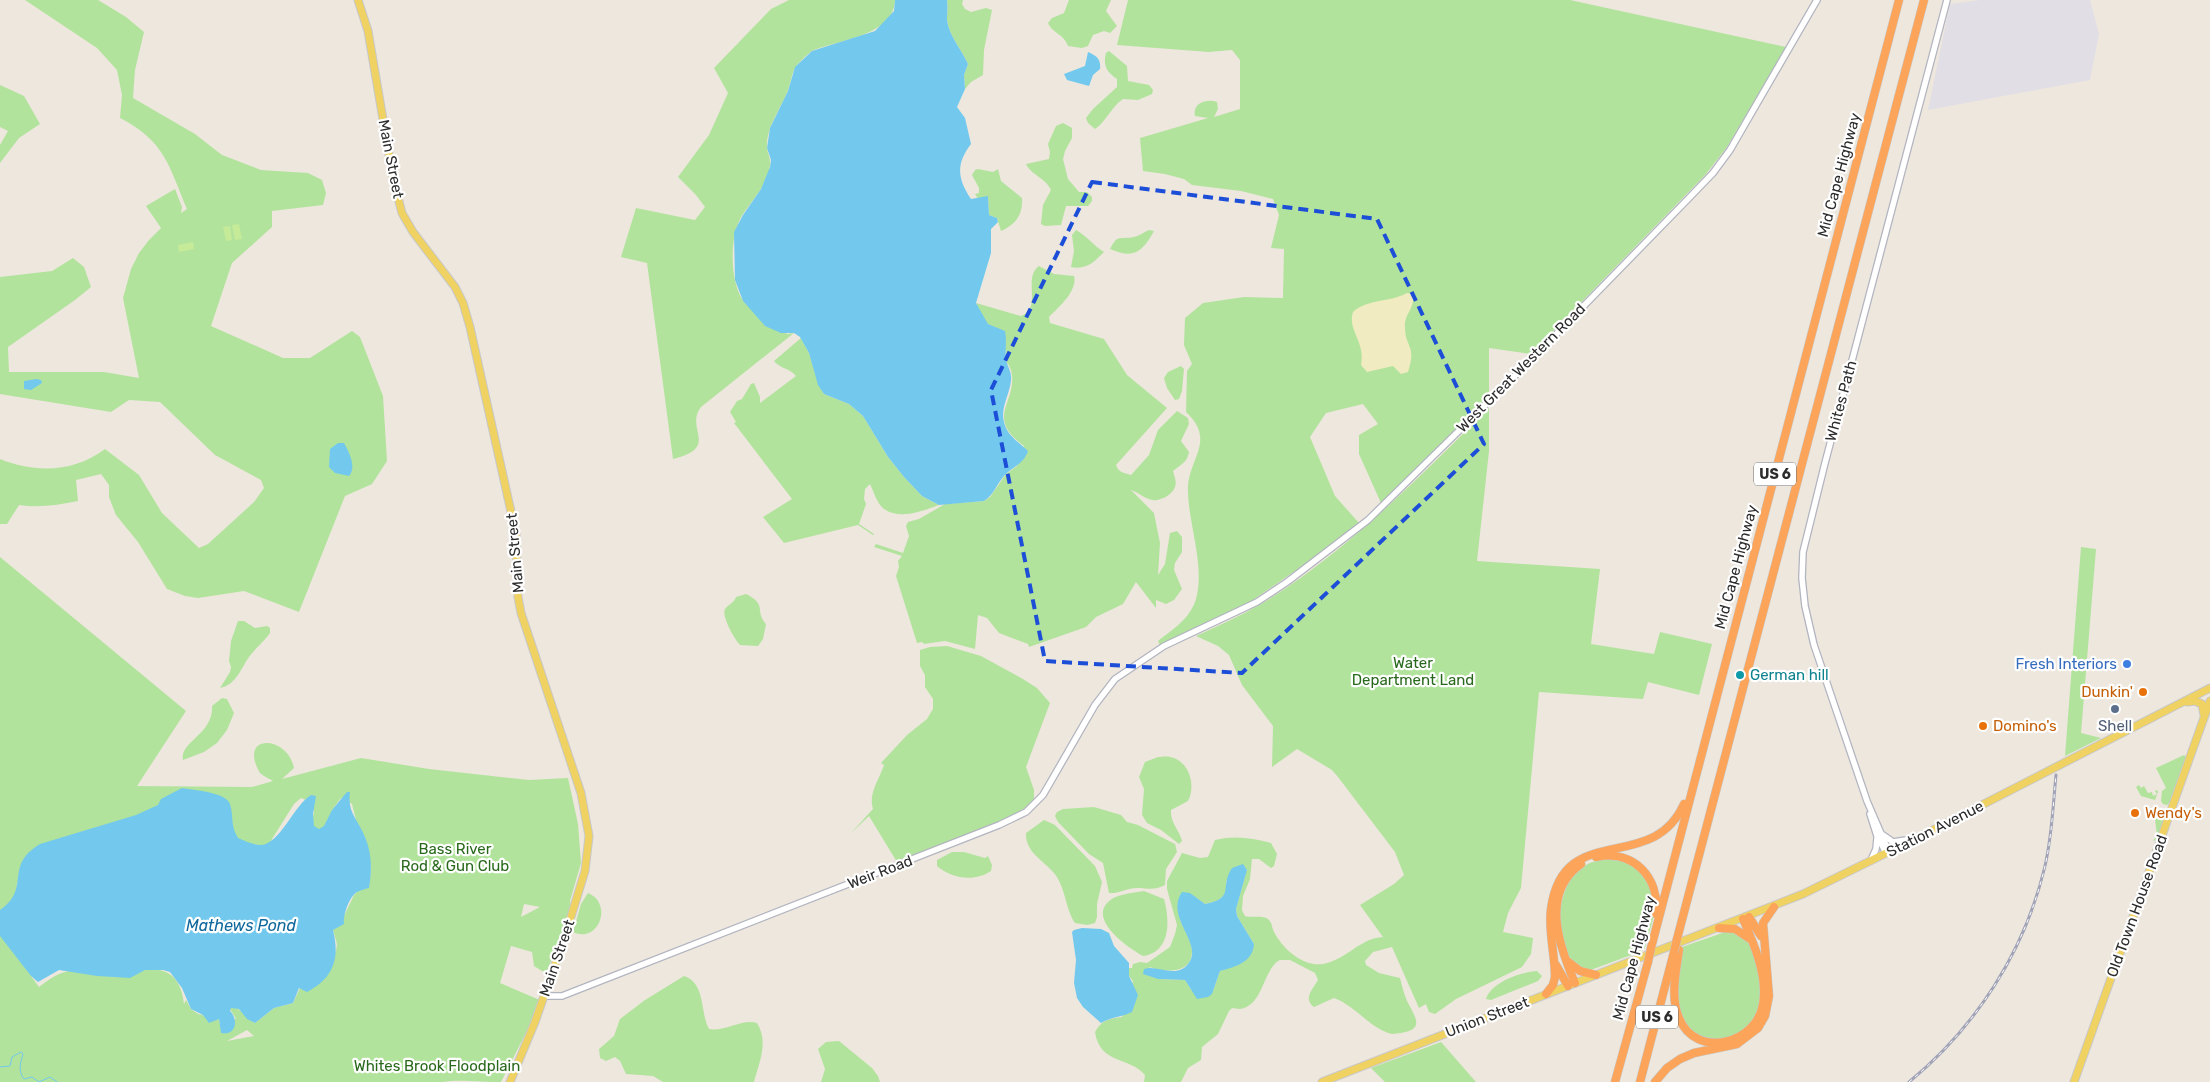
<svg xmlns="http://www.w3.org/2000/svg" width="2210" height="1082" viewBox="0 0 2210 1082" font-family="Rubik,sans-serif">
	<rect width="100%" height="100%" fill="#ede7de"/>
	<path fill="#e1dee6" d="M1980,0H2090L2099,34L2090,80L1928,110L1950,4Z"/>
	<path fill="#b2e39c" fill-rule="evenodd" d="M25,0H98L126,17L144,32L135,70L133,98L195,134L222,155L261,170L308,173L322,180L326,193L323,205L272,211V227L232,263L211,326L283,358H310L352,331L360,337L383,396L387,461L372,484L345,496L299,612L244,591L198,598L185,596L167,589L138,542L116,515L109,497V485L101,474L76,480L78,501C58,505 39,508 19,505L7,524H0V459C35,473 73,473 105,449L139,475L162,513L199,548L208,544L254,502L264,488L261,480L215,455L160,402L129,400L111,412L0,394V277L52,271L73,258L84,267L91,287L75,300L8,347L9,372H104L139,378L123,298L131,269L139,253L149,240L161,228L146,206L175,189L182,207L181,213L187,209C169,166 165,141 120,118L122,95L117,70L97,48Z
		M789,0H895C894,35 840,40 814,50C808,53 802,60 797,65C792,71 791,82 788,90C781,109 767,125 767,146C767,153 771,158 770,165C768,184 753,199 743,214C729,235 729,281 744,302C755,315 773,324 787,334L794,333L701,407C684,429 721,447 673,459L647,263L621,257L636,208L695,220L705,207L696,195L678,177L709,135L728,93L714,68L771,9Z
		M947,0H963L962,4L965,9L971,12L986,8L992,10L984,50L983,75L971,82L965,89L964,75L968,64C962,50 949,36 947,20C947,14 948,7 947,0Z
		M1069,0H1111L1106,11L1117,26L1110,33L1104,31L1093,35L1088,46L1082,48L1068,46C1064,34 1052,33 1048,23L1052,18L1064,13Z
		M1128,0H1570L1786,47L1727,147L1706,174L1531,354L1489,348V396L1381,503L1359,454V435L1378,424L1363,404L1326,413L1310,437L1335,496L1359,523L1305,564L1253,600L1160,645L1158,641C1173,629 1190,619 1196,599C1205,566 1189,526 1188,493C1186,459 1218,442 1186,412L1187,371L1192,364L1184,345L1185,318L1203,303L1244,297L1283,298L1284,249L1271,248L1279,215L1273,199L1241,191L1192,185L1184,179L1165,174L1143,171L1140,138L1208,118L1195,116C1192,103 1207,98 1217,102L1218,109L1214,117L1240,109V60L1232,50L1209,52L1117,45Z
		M1109,51L1127,66L1128,81L1149,85L1153,90L1152,94L1138,100L1123,99C1111,107 1106,122 1095,129L1088,123L1086,118L1093,109L1117,87V79C1106,72 1103,65 1106,53Z
		M0,85L24,96L40,124L19,138L0,163V145L8,131L0,127Z
		M1063,123L1072,128V138L1065,151L1063,159L1068,179L1079,192H1087L1092,197V201L1088,206H1066L1061,225L1045,226L1041,224L1043,205L1051,190C1045,177 1032,176 1026,164L1049,159L1050,152L1048,144L1056,126Z
		M978,169L993,172L998,169L1001,181L1022,198C1023,215 1016,224 1001,231L997,218L989,215L988,197L978,199L975,194L979,193V188L972,175L975,170Z
		M1076,230C1087,236 1094,246 1104,252C1094,262 1087,270 1071,267L1074,251L1072,235Z
		M1149,230L1154,231C1142,253 1133,259 1110,249C1118,233 1119,240 1134,237C1139,236 1144,232 1149,230Z
		M1039,266L1054,274L1074,276C1078,291 1058,308 1049,317L1050,323L1104,339L1127,375L1167,408L1116,465C1118,472 1124,473 1131,475L1149,455L1158,430L1177,411L1188,418L1189,424L1181,441L1189,452C1187,463 1181,464 1173,471C1174,476 1177,481 1175,487C1172,496 1157,503 1149,499C1142,497 1138,492 1131,490L1154,513L1160,543L1158,575L1165,564L1170,533L1177,531L1182,537V552L1175,563L1174,570L1182,589L1174,600L1166,604L1156,600V608L1136,582L1123,604L1096,617L1086,627L1029,647L1028,644L999,633L987,618L978,615L975,649L945,641L924,644L922,642L917,643L896,576L899,567L898,561L902,556L874,547L876,544L903,553L909,536L906,526L908,522L919,519L945,504L984,501L990,497L1006,474L1017,466L1024,446C983,416 1019,402 1011,370C1010,367 1007,363 1006,360C1005,356 1007,352 1005,349C996,333 982,320 976,303L1021,316C1043,308 1022,278 1039,266Z
		M801,338L809,353L819,385L824,394L849,404L863,416L888,457L904,477L922,496L939,505C923,511 900,520 884,509C877,504 874,492 870,484L865,489L864,499L866,504L859,524L874,534L873,535L858,525L784,543L763,517L792,499L734,423L736,422L730,412L737,401L742,399L751,384L754,383L760,397V403L796,376C790,368 780,369 774,361Z
		M1181,366L1184,369L1182,391L1179,399L1175,400L1167,388L1164,378L1168,372Z
		M1489,408V451L1477,561L1600,569L1591,644L1654,654L1660,632L1712,644L1699,695L1648,682L1643,699L1539,692L1521,888L1508,913L1503,932L1533,938L1531,954L1522,967L1456,999L1435,1014L1429,1012L1426,1004L1419,1008L1392,947L1373,952L1365,961L1366,965L1379,973L1400,978C1402,986 1404,994 1407,1001C1419,1023 1424,1031 1392,1034C1369,1028 1356,1006 1334,998L1314,1007C1303,999 1312,990 1318,980L1315,973L1290,960H1280C1263,968 1264,1006 1240,1009C1237,1009 1234,1008 1232,1008L1229,1011L1218,1034L1202,1047L1201,1060L1188,1068L1181,1082H1144L1145,1075C1129,1056 1100,1065 1095,1032C1102,1020 1108,1019 1122,1017L1133,981L1129,976V968H1132L1133,964L1140,962L1147,963L1170,947L1175,934L1177,925L1167,889V881L1182,853L1200,858L1208,857L1215,840C1235,835 1252,838 1271,843L1277,854L1274,866L1271,868L1259,859H1252L1250,879L1243,896L1242,910L1245,916C1252,918 1263,915 1268,919C1272,922 1272,928 1274,932C1283,949 1303,967 1323,964C1346,960 1360,938 1383,937L1360,905L1394,884L1404,875L1395,852L1338,777L1332,770L1297,749L1272,767L1273,726L1242,685L1229,655L1218,646L1196,636C1218,626 1240,616 1261,604C1347,552 1418,478 1489,408ZM1247,869L1236,909L1237,916L1254,944L1240,963L1220,971L1213,991H1192L1185,980L1158,979L1149,967C1164,972 1192,975 1192,951C1192,942 1183,928 1180,919L1189,893L1205,904C1220,901 1229,897 1226,881Z
		M2081,547L2096,549L2081,733L2101,738L2065,756Z
		M0,557L186,711L137,786L252,787L273,781C270,779 263,776 260,773C258,770 256,765 255,762C247,734 288,738 294,768L282,779L361,758L429,769L529,780L568,778L578,824L581,863L570,901L571,908L547,971H542L534,966L532,952L511,946L500,983L542,1001L501,1082C483,1082 458,1079 442,1082H0V933L39,987C57,973 71,966 95,972C102,974 110,978 118,977C125,977 132,972 140,971C167,965 181,977 184,1004L186,1000L191,1009L198,1014L219,1019L220,1025L236,1019L230,1009L233,1006C243,1010 246,1019 255,1023L274,1008L293,1003L300,988L303,990L336,951L337,944L333,930L343,918L354,895L370,879L371,866L364,852L352,804L341,798L332,810L328,840L311,826L314,812L311,802L301,798L294,804L267,847L129,819L30,865L17,883L15,903L0,923ZM524,904L540,907L521,917ZM247,1030L254,1036L227,1041Z
		M746,594C768,605 754,610 766,624L763,639L758,646L740,645C735,640 721,616 725,609C729,604 734,603 736,597Z
		M238,621H244L255,628L267,626L270,628V633C263,643 253,650 247,660C240,671 235,685 220,688L230,672L231,667L229,661L231,641Z
		M947,646L981,656L1023,679L1037,688L1050,703L1026,767L1034,790V799L1028,806L1014,815L897,862L869,816L851,833L873,809C868,794 879,780 884,765L881,763L907,735L927,719L933,709V699L925,687V675L920,666V650L930,647Z
		M222,698L227,699L234,713L227,730L217,743L204,752L183,760C179,742 214,734 212,706Z
		M2184,755L2187,758L2171,801L2167,805L2163,804L2161,801L2162,791L2166,788L2156,768Z
		M1158,757C1161,757 1167,756 1170,757C1190,761 1196,786 1188,801L1171,810C1170,823 1179,829 1182,841L1179,844L1161,830L1147,823L1142,815L1144,789L1139,777L1145,762Z
		M2139,785L2141,788L2144,786L2148,793L2152,792L2153,796L2157,794L2155,791L2157,790L2158,792L2155,800L2141,796L2136,787Z
		M1094,807L1121,815L1127,822L1138,825L1175,844L1177,852L1166,869L1165,885C1154,891 1148,888 1137,888C1127,888 1119,894 1109,893L1103,863L1089,854L1058,822L1055,816L1057,812L1063,809Z
		M2157,811L2163,813L2165,818L2158,839L2153,841L2157,835L2155,819L2159,817L2156,814Z
		M1044,820L1055,825L1095,866L1102,882L1097,904V917L1095,923L1087,925L1075,923C1065,908 1066,888 1054,873C1043,860 1025,852 1026,833Z
		M952,852H964L985,858L988,856L992,865L991,871C975,882 952,879 937,866V860Z
		M1604,859C1634,859 1653,878 1654,908C1654,921 1648,935 1645,947L1642,951L1588,971C1551,960 1553,890 1580,869C1587,863 1595,861 1604,859Z
		M1144,891L1164,899C1170,920 1171,952 1143,956C1130,949 1090,922 1107,903C1115,894 1132,893 1144,891Z
		M588,893C614,904 598,944 573,932L581,904Z
		M1728,931C1746,934 1752,946 1756,962C1759,975 1763,988 1761,1000C1754,1050 1682,1054 1677,1001C1676,983 1680,965 1682,947Z
		M1537,971L1542,976L1538,981L1491,1000L1486,999C1491,982 1521,972 1537,971Z
		M684,976C706,983 700,1013 709,1029C725,1032 742,1018 757,1023C769,1042 759,1063 754,1082H663L653,1076L626,1074L620,1061L615,1057L606,1061L600,1058L599,1049L614,1036L620,1019L645,1000Z
		M839,1041L872,1068L878,1076L880,1082H821L825,1069L818,1049L826,1042Z
		M1441,1042L1476,1082H1385L1371,1068Z"/>
	<path fill="#f1ebc2" d="M1407,293L1413,294C1415,309 1404,314 1405,327C1405,348 1417,345 1408,372L1401,374L1393,366L1367,372L1361,365C1366,342 1347,330 1353,312C1369,298 1389,303 1407,293Z"/>
	<path fill="#c5ea98" d="M239,224L242,239L235,240L232,225Z
		M230,226L232,240L226,241L223,227Z
		M193,242L194,249L179,252L178,245Z"/>
	<path fill="#73c9ed" d="M895,0H947C948,7 947,14 947,20C949,36 962,50 968,64L964,75L965,89L957,107L965,118L971,144C956,164 957,178 971,199L988,196L989,215L997,218L998,222L991,229V253L976,303L988,324L1005,331C1007,341 1005,349 1006,358C1007,367 1012,371 1011,380C1010,394 1000,408 1004,422C1007,436 1019,442 1028,451C1024,464 1012,467 1004,476C996,485 994,495 984,501L939,505L922,496L904,477L888,457L863,416L849,404L824,394L818,385L809,353L800,337L794,333H781L765,326L743,301L735,280L734,232L743,215L761,189L770,167L771,160L767,148L770,128L788,91L795,67L812,51L875,31L894,11Z
		M1088,52C1097,56 1101,59 1100,69L1093,75L1089,86L1067,80L1064,74L1085,66Z
		M36,379L41,380L42,383L31,390L24,389V381Z
		M338,443H344C349,452 357,467 349,476L335,473L329,467L330,449Z
		M182,788C193,790 226,792 230,804C234,817 230,825 238,838C245,841 254,845 261,845C280,844 294,805 311,795L316,796L313,814L314,826L319,829L324,826L332,810L347,792H350C347,813 358,819 365,837C372,853 372,871 369,888C365,889 361,890 357,892C349,897 343,915 344,924L333,930C340,958 334,978 307,992L299,988L293,1003L274,1008L255,1023L247,1019L239,1009L231,1008L230,1011C239,1020 236,1036 221,1033L219,1019L209,1023L203,1015L191,1009L182,988L170,972L163,970H145L130,978L97,976L59,970L38,982L31,976L0,936V910C32,888 3,866 40,844L136,815L158,805L161,799Z
		M1243,864L1247,870L1236,909L1237,916L1254,944C1253,962 1235,967 1220,971L1212,994L1208,997L1197,999L1185,980L1158,979L1143,974L1144,969C1158,964 1178,981 1190,961C1201,942 1165,916 1182,892L1190,893L1205,904C1236,898 1219,887 1232,868Z
		M1082,928L1101,929L1109,933L1114,946L1129,963V976L1138,995L1132,1012C1122,1017 1111,1017 1101,1023L1083,1007L1077,998L1074,983L1076,960L1072,932L1074,930Z"/>
	<g fill="none" stroke-linecap="round" stroke-linejoin="round">
		<path stroke="#73c9ed" stroke-width="1" d="M0,1067L10,1066L12,1057L21,1052L23,1054C20,1064 18,1071 24,1079L32,1077L39,1082L50,1077L57,1082"/>
		<g stroke="#b2b4bf" stroke-width="8">
			<path id="minor" d="M1870,814L1877,836L1886,853
				M1883,835L1893,842L1906,840
				M1886,853V845L1867,801L1814,645L1805,606L1802,578L1803,552L1825,463L1947,0
				M1871,860L1876,849L1877,838
				M544,996H562L999,825L1026,812L1043,795L1095,705L1115,679L1164,646L1257,602L1287,582L1368,520L1530,361L1688,199L1713,173L1730,150L1817,0"/>
		</g>
		<g stroke="#c8c8c8" stroke-width="9">
			<path id="major" d="M358,0L368,31L393,178L402,213L413,232L455,287L463,303L470,327L516,534L518,597L521,613L581,793L589,836L585,871L566,933L535,1022L510,1082
				M2187,702L2195,701L2202,704L2204,715
				M1322,1082L1803,894L1931,831L2210,688
				M2074,1082L2210,701"/>
		</g>
		<g stroke="#c8c8c8" stroke-width="9">
			<path id="highway" d="M1596,857C1633,849 1660,877 1656,914
				M1749,917L1761,936
				M1719,928L1735,929L1750,939
				M1677,939L1924,0
				M1651,948L1899,0
				M1679,950C1676,972 1670,997 1679,1018C1696,1060 1757,1044 1763,1004C1768,976 1754,944 1743,919
				M1567,961L1580,971L1596,975
				M1556,965L1568,986
				M1575,983C1559,946 1540,893 1581,864
				M1546,994L1553,985L1555,977C1555,954 1548,931 1551,909C1563,819 1652,876 1684,804
				M1615,1082L1648,962
				M1640,1082L1674,952
				M1655,1082L1667,1068L1680,1059L1694,1053L1737,1044L1758,1028L1765,1016L1769,996L1763,923L1774,907"/>
		</g>
		<use href="#minor" stroke="#fff" stroke-width="5.5"/>
		<use href="#major" stroke="#efd261" stroke-width="7"/>
		<use href="#highway" stroke="#fca55a" stroke-width="8"/>
		<g stroke="#a1a3b6" stroke-width="3">
			<path id="rail" d="M1909,1082C1976,1027 2025,951 2045,866C2052,836 2053,805 2056,775"/>
		</g>
		<use href="#rail" stroke="#fff" stroke-width="1" stroke-dasharray="4" stroke-linecap="butt"/>
		<g stroke="#c8c8c8" stroke-width="9" stroke-linecap="butt">
			<path id="highway-bridge" d="M1674,952L1677,939
				M1648,962L1651,948"/>
		</g>
		<use href="#highway-bridge" stroke="#fca55a" stroke-width="8"/>
	</g>
	<path fill="none" stroke="#1d4ed8" stroke-width="4" stroke-dasharray="10 6" stroke-linejoin="round" d="M1092,182L1377,219L1484,444L1242,673L1045,661L991,390Z"/>
	<circle fill="#3f7fe0" stroke="#fff" stroke-width="2" cx="2127" cy="664" r="5"/>
	<circle fill="#0f9aa8" stroke="#fff" stroke-width="2" cx="1740" cy="675" r="5"/>
	<g fill="#e8710a" stroke="#fff" stroke-width="2">
		<circle cx="2143" cy="692" r="5"/>
		<circle cx="1983" cy="726" r="5"/>
		<circle cx="2135" cy="813" r="5"/>
	</g>
	<circle fill="#5c6f8a" stroke="#fff" stroke-width="2" cx="2115" cy="709" r="5"/>
	<g text-anchor="middle" stroke-width="4.5" stroke-linejoin="round" paint-order="stroke">
		<g fill="#fff" stroke="#6b6b6b" stroke-width="1">
			<rect x="1754" y="462.5" width="42" height="23" rx="4"/>
			<rect x="1636" y="1005.5" width="42" height="23" rx="4"/>
		</g>
		<g font-size="14" font-weight="bold" fill="#2c2c2c">
			<text x="1775" y="479">US 6</text>
			<text x="1657" y="1022">US 6</text>
		</g>
		<g font-size="15" fill="#2c2c2c" stroke="#fff">
			<text transform="translate(391 159) rotate(79)" y="5">Main Street</text>
			<text transform="translate(1839 175) rotate(-75)" y="5">Mid Cape Highway</text>
			<text transform="translate(1521 368) rotate(-45)" y="5">West Great Western Road</text>
			<text transform="translate(1841 401) rotate(-75)" y="5">Whites Path</text>
			<text transform="translate(515 553) rotate(-95)" y="5">Main Street</text>
			<text transform="translate(1736 567) rotate(-75)" y="5">Mid Cape Highway</text>
			<text transform="translate(1935 829) rotate(-27)" y="5">Station Avenue</text>
			<text transform="translate(880 872) rotate(-21)" y="5">Weir Road</text>
			<text transform="translate(2137 906) rotate(-70)" y="5">Old Town House Road</text>
			<text transform="translate(557 958) rotate(-71)" y="5">Main Street</text>
			<text transform="translate(1634 958) rotate(-75)" y="5">Mid Cape Highway</text>
			<text transform="translate(1487 1017) rotate(-21)" y="5">Union Street</text>
		</g>
		<g font-size="15" fill="#29691c" stroke="#fff">
			<text x="1413" y="668">Water<tspan x="1413" dy="17">Department Land</tspan></text>
			<text x="455" y="854">Bass River<tspan x="455" dy="17">Rod &amp; Gun Club</tspan></text>
			<text x="437" y="1071">Whites Brook Floodplain</text>
		</g>
		<g font-size="15" fill="#366cbe" stroke="#fff" text-anchor="end">
			<text x="2117" y="669">Fresh Interiors</text>
		</g>
		<g font-size="15" fill="#0d838f" stroke="#fff" text-anchor="start">
			<text x="1750" y="680">German hill</text>
		</g>
		<g font-size="15" fill="#c56008" stroke="#fff" text-anchor="start">
			<text x="2133" y="697" text-anchor="end">Dunkin'</text>
			<text x="1993" y="731">Domino's</text>
			<text x="2145" y="818">Wendy's</text>
		</g>
		<g font-size="15" fill="#4e5e75" stroke="#fff">
			<text x="2115" y="731">Shell</text>
		</g>
		<g font-size="16" font-style="italic" fill="#0f689c" stroke="#fff">
			<text x="241" y="931">Mathews Pond</text>
		</g>
	</g>
</svg>
